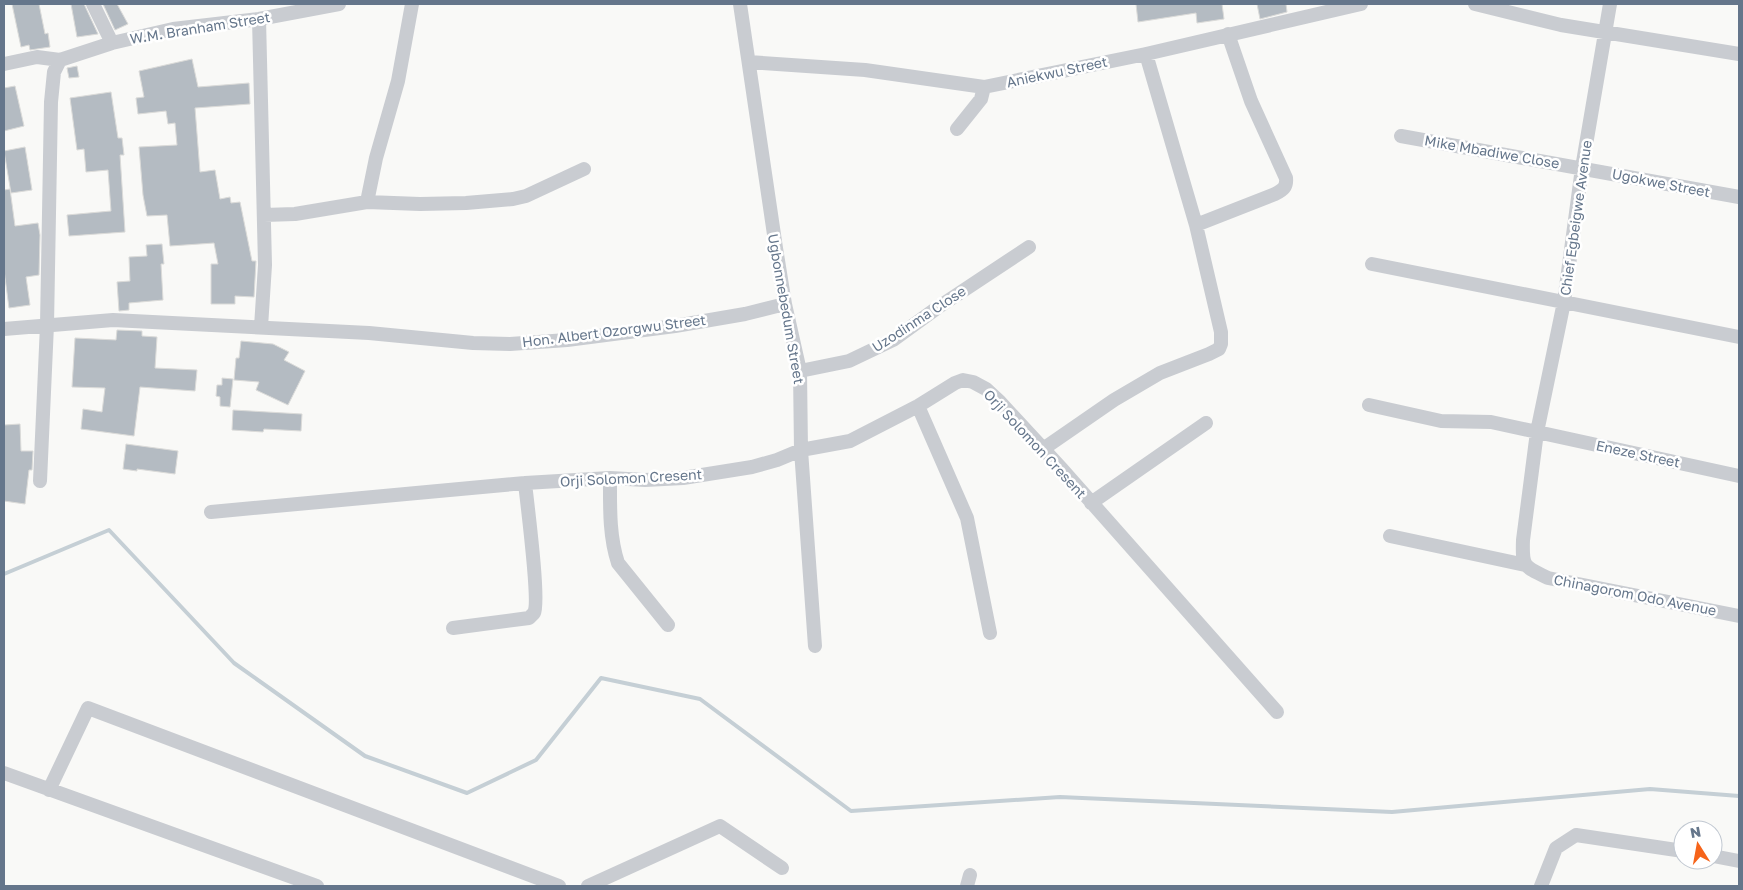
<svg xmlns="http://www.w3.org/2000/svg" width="1743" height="890" viewBox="0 0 1743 890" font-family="'Golos Text',sans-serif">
	<rect width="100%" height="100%" fill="#f9f9f7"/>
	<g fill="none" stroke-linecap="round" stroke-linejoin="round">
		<path stroke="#c5cfd5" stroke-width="4" d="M4,574L109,530L234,663L365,756L467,793L536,760L601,678L700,699L851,811L1060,797L1392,812L1650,789L1739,796"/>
	</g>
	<path fill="#b4bbc2" stroke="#dbdbd9" d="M12,4H39L45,34L48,33L50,47L30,50L29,45L21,47Z
		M71,4H84L98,34L77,37Z
		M103,4H117L128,24L115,30Z
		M1136,4H1222L1224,19L1197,23L1196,13L1138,22Z
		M1257,4H1286L1287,12L1260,19Z
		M192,59L198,87L249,83L250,104L195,108L200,172L215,170L220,199L230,197L231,203L240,202L252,261H256L254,297L235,296V304H211V264H218L214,243L170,246L167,215L147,216L143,195L139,147L177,145L175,123L168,124L166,111L138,114L136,98L144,97L139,71Z
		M77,66L79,77L69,78L67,68Z
		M15,86L24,126L4,131V88Z
		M111,92L118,138H122L124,155H120L125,232L69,236L67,215L111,211L108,170L86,172L84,149L77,150L70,98Z
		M25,147L32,190L11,193L4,151Z
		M10,189L15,226L38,223L40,235L39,275L26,277L30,305L9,308L4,270V190Z
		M162,244L164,264H161L163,300L129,303V310L119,311L117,282L130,281L129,257L147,256L146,245Z
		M117,330L142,331V336L157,337L155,368L197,370L195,391L140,387L134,436L81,429L83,409L102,412L105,388L72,387L75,338L116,340Z
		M241,341L273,344L289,352L284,360L305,371L288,405L256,390L259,382L234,380L236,358H239Z
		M222,378L233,379L230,407L220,406V397L216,396L217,385H222Z
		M233,410L302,414L301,431L264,429L263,432L232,430Z
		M20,424L21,451H33L32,470H29L25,504L4,501V425Z
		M126,444L178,451L175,474L137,469V471L123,469Z"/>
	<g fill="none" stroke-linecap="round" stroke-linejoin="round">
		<path stroke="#c9ccd1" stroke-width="14" d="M93,4L112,43
			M412,4L398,81L376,158L367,202L420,204L466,203L513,199L526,196L584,169
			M740,4L776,248L785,304L800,371L801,450L815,646
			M1475,4L1561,25L1739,54
			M1610,4L1582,168L1564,302L1537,432L1523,540C1522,568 1524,566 1548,578L1739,616
			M259,19L265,265L261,327
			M749,62L865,70L984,87L1146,54L1361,4
			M4,64L37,57L60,60L112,43L173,29L259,19L339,4
			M957,129L981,99L984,87
			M1401,136L1739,197
			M264,215L295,214L367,202
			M1196,225L1275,194C1283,190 1287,187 1286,178L1251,101L1228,34
			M1372,264L1739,337
			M4,329L113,320L369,333L473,343L510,344L567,340L675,326L745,314L785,304
			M800,371L849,361L893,340L937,308L1029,247
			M1369,405L1441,421L1491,422L1739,476
			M918,406L967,518L990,633
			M1043,449L1114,400L1160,373L1209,354L1219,349L1221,344V332L1196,225L1146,54
			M610,478C610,506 609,536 618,563L668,625
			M40,481L47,325L51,102L54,72L60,60
			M1091,503L1206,423
			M211,512L525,483L610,478L645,480L683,478L752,467L777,460L801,450L850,441L918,406L955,383L963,380L973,382L986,389L1000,402L1061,468L1277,712
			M1390,536L1525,565
			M453,628L529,618C529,618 534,613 534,613C540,602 527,502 525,483
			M4,773L317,886
			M49,790L88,708L559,886
			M1713,856L1739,861
			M588,886L720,826L782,868
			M967,886L970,875
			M1541,886L1556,848L1576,835L1683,851"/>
	</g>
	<g text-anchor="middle" stroke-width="5" stroke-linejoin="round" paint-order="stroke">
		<g font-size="14" fill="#65768b" stroke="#fff">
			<text transform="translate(200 28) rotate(-9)" y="5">W.M. Branham Street</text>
			<text transform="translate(1057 72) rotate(-12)" y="5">Aniekwu Street</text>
			<text transform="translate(1492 152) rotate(10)" y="5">Mike Mbadiwe Close</text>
			<text transform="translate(1661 183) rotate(11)" y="5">Ugokwe Street</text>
			<text transform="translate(1576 218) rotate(-82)" y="5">Chief Egbeigwe Avenue</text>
			<text transform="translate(786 309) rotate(80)" y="5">Ugbonnebedum Street</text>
			<text transform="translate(919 319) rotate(-33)" y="5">Uzodinma Close</text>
			<text transform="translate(614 331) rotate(-7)" y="5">Hon. Albert Ozorgwu Street</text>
			<text transform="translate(1035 444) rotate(47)" y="5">Orji Solomon Cresent</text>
			<text transform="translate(1638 454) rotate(12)" y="5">Eneze Street</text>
			<text transform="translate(631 478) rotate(-3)" y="5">Orji Solomon Cresent</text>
			<text transform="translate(1635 595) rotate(11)" y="5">Chinagorom Odo Avenue</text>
		</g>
	</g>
	<rect width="1743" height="890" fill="none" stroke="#65768b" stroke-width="10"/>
	<g transform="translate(1698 845) rotate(349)"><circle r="24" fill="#ffffff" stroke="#c1c8d1"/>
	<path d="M0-4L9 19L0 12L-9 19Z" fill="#f6641a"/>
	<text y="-8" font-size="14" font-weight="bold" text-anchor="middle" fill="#65768b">N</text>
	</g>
</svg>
